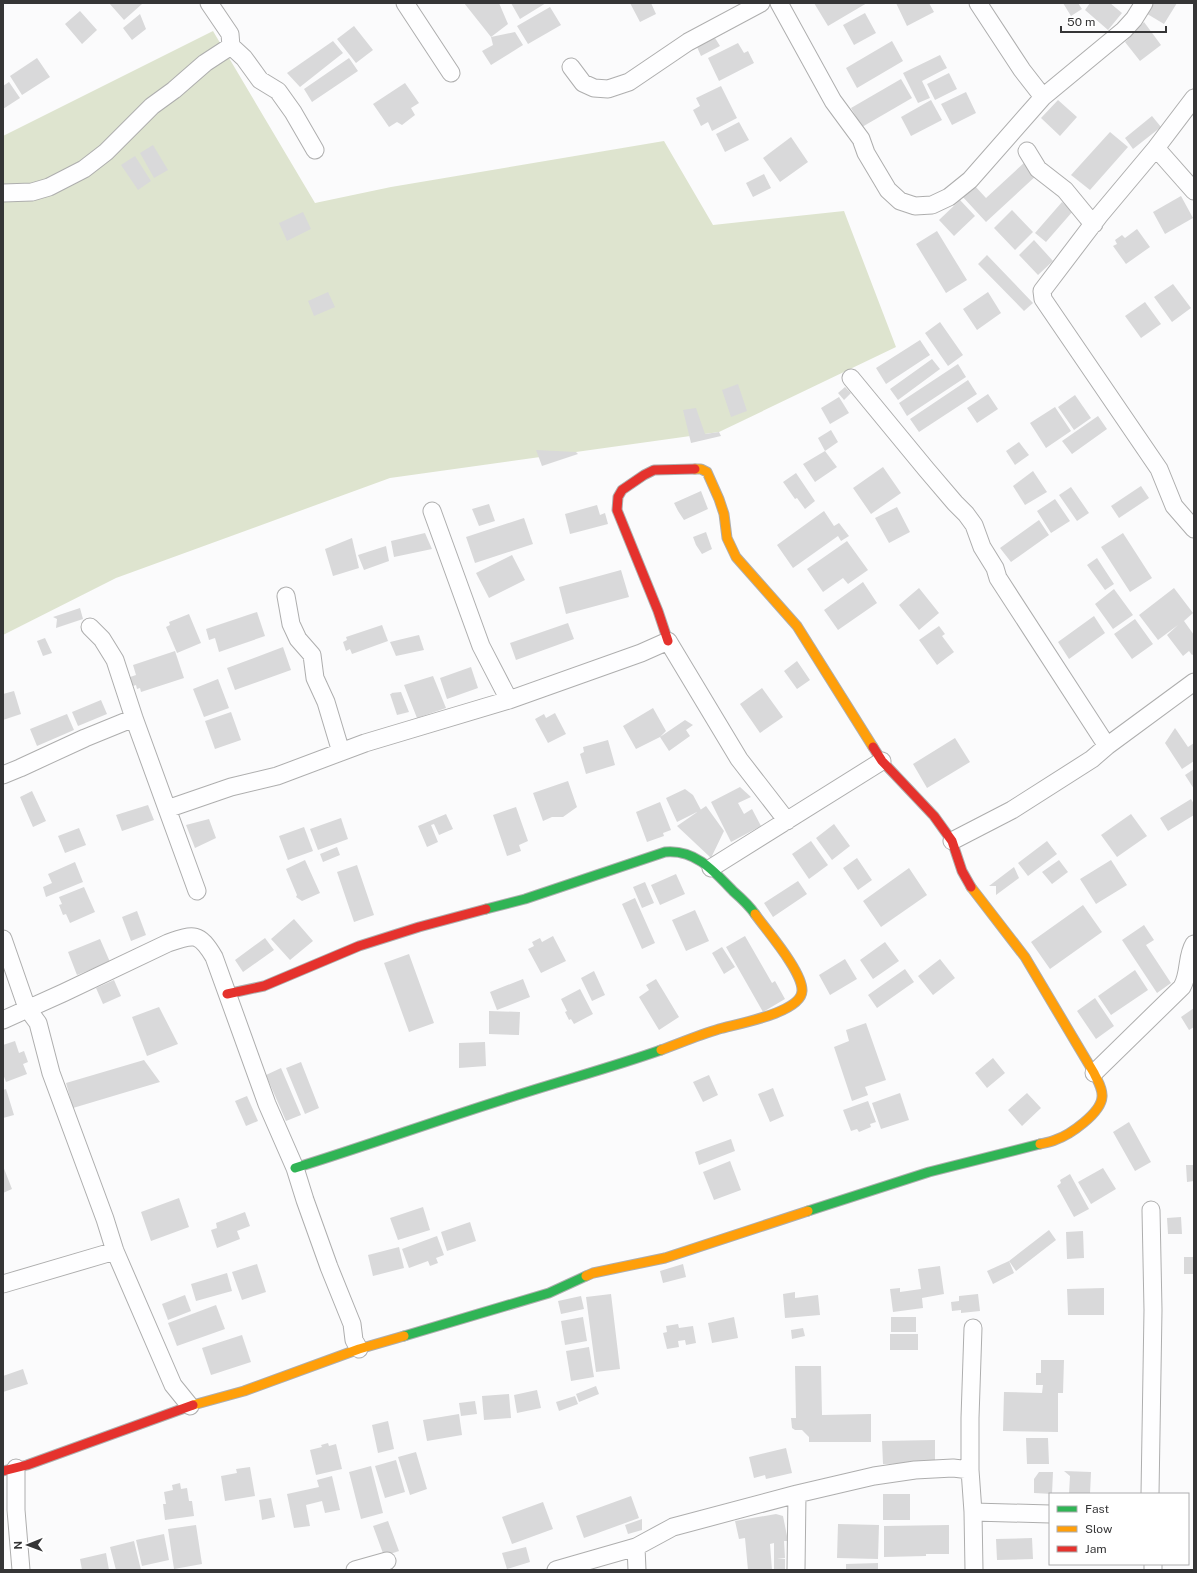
<svg xmlns="http://www.w3.org/2000/svg" width="1197" height="1573" viewBox="0 0 1197 1573" font-family="'Public Sans',sans-serif">
	<rect width="100%" height="100%" fill="#fbfbfc"/>
	<path fill="#dee4cf" d="M213,31L315,203L391,187L664,141L713,225L844,211L896,347L719,432L390,478L116,578L3,635V136Z"/>
	<path fill="#d9d9da" d="M109,3H141L142,4L124,20Z
		M464,3H499L508,24L491,37L515,32L523,45L491,65L482,51L493,45L491,37Z
		M511,3H546L520,19Z
		M630,3H651L656,14L640,22Z
		M814,3H867L828,26Z
		M896,3H929L934,12L907,26Z
		M1063,3H1078L1082,9L1071,16Z
		M1090,3H1110L1122,13L1108,30L1085,10Z
		M1149,3H1177L1164,24L1144,12Z
		M550,7L561,25L528,44L517,26Z
		M80,11L97,30L82,44L65,24Z
		M865,13L876,33L854,45L843,25Z
		M140,14L146,29L132,40L123,28Z
		M1144,22L1161,45L1140,61L1125,42Z
		M354,26L373,50L356,63L337,39Z
		M715,38L720,46L701,56L697,47Z
		M333,41L343,53L300,87L287,73Z
		M892,41L903,61L857,88L846,68Z
		M738,43L744,53L748,51L754,63L719,81L708,58Z
		M940,55L947,68L922,81L930,98L918,103L903,73Z
		M37,58L50,77L22,95L10,76Z
		M349,58L358,71L312,102L304,89Z
		M949,73L957,89L935,100L927,84Z
		M901,79L912,98L862,127L851,108Z
		M9,82L20,98L3,109V86Z
		M405,83L419,103L411,108L415,115L402,125L397,122L389,127L373,104Z
		M721,86L737,118L712,131L708,122L701,126L693,110L700,106L696,98Z
		M966,92L976,113L952,125L941,104Z
		M931,100L942,120L911,136L901,117Z
		M1058,100L1077,117L1060,136L1041,118Z
		M1152,116L1161,127L1133,149L1125,138Z
		M739,122L749,140L725,152L716,134Z
		M1110,132L1128,147L1090,190L1071,175Z
		M791,137L808,162L780,182L763,158Z
		M153,145L168,170L154,178L140,153Z
		M135,156L151,181L138,190L121,165Z
		M1026,161L1038,174L986,222L962,196L974,185L986,198Z
		M764,174L771,188L753,197L746,183Z
		M1181,196L1193,218L1165,234L1153,212Z
		M960,200L975,216L954,236L939,220Z
		M1062,202L1073,211L1046,242L1035,233Z
		M1012,210L1033,232L1015,250L994,228Z
		M303,212L311,229L287,241L279,223Z
		M1137,229L1150,247L1126,264L1113,246L1117,244L1115,240L1122,235L1125,238Z
		M937,231L967,280L946,293L916,244Z
		M1034,240L1053,261L1038,275L1019,255Z
		M987,255L1033,303L1024,311L978,264Z
		M1173,284L1191,308L1172,322L1154,297Z
		M328,292L335,307L314,316L308,301Z
		M988,292L1001,313L977,330L963,309Z
		M1145,302L1161,324L1141,338L1125,316Z
		M940,322L963,355L948,366L925,333Z
		M920,340L930,355L886,384L876,368Z
		M932,359L940,369L898,400L890,389Z
		M958,364L966,377L907,416L899,403Z
		M968,380L977,394L919,432L910,419Z
		M738,384L747,411L731,417L722,390Z
		M845,387L851,393L844,400L838,393Z
		M988,394L998,409L977,423L967,408Z
		M1075,395L1091,418L1074,430L1058,407Z
		M839,397L849,413L830,424L821,408Z
		M1055,407L1071,431L1046,448L1030,423Z
		M696,408L705,434L719,432L721,436L691,443L683,410Z
		M1098,416L1107,429L1072,454L1062,441Z
		M831,430L838,442L825,451L818,438Z
		M1019,442L1029,455L1015,465L1006,451Z
		M536,450L576,452L578,454L542,466Z
		M825,451L837,467L815,482L803,464Z
		M883,467L901,493L871,514L853,488Z
		M1033,471L1047,492L1025,505L1013,486Z
		M796,473L815,501L805,509L797,498L795,499L783,482Z
		M1141,486L1149,498L1119,518L1111,506Z
		M1071,487L1089,513L1077,521L1059,495Z
		M701,491L708,509L684,520L678,511L674,503Z
		M1055,499L1070,521L1051,533L1037,511Z
		M489,504L495,521L479,526L472,509Z
		M597,505L600,515L605,513L608,524L570,534L565,514Z
		M897,507L910,532L889,543L875,518Z
		M824,511L834,526L839,523L849,536L841,541L838,536L793,568L777,545Z
		M524,518L533,544L475,563L466,537Z
		M1039,520L1049,535L1011,562L1000,548Z
		M706,532L712,549L702,554L696,545L693,537Z
		M425,533L432,549L394,557L391,541Z
		M1123,533L1152,578L1130,592L1101,547Z
		M352,538L359,568L333,576L325,549Z
		M847,541L868,570L848,584L843,578L823,592L807,569Z
		M386,546L389,561L364,570L358,555Z
		M512,555L525,580L489,598L476,573Z
		M1097,558L1114,584L1105,590L1087,565Z
		M621,570L629,597L566,614L559,587Z
		M863,582L877,603L838,630L824,610Z
		M919,588L939,613L919,630L899,605Z
		M1174,588L1193,613L1184,621L1194,635V654L1192,655L1189,651L1183,656L1167,635L1178,625L1158,640L1139,615Z
		M1114,589L1133,615L1113,629L1095,604Z
		M80,608L83,619L56,628L57,619L53,617Z
		M257,612L265,636L219,652L215,638L209,640L206,629Z
		M189,614L201,643L177,653L166,627L170,625L169,622Z
		M1094,616L1105,633L1069,659L1058,642Z
		M1135,619L1153,644L1132,659L1114,634Z
		M568,623L574,639L516,660L510,643Z
		M382,625L388,641L352,654L350,649L346,651L343,642L347,640L346,637Z
		M939,626L945,634L942,636L954,652L937,665L919,640Z
		M419,635L424,650L396,656L390,642Z
		M45,638L52,653L43,656L37,641Z
		M283,647L291,670L235,690L227,668Z
		M175,651L184,678L141,692L140,688L137,689L136,685L130,687L127,678L136,675L133,665Z
		M797,661L810,680L797,689L784,671Z
		M471,667L478,688L447,699L440,678Z
		M433,676L446,708L417,718L404,685Z
		M218,679L229,708L204,717L193,689Z
		M762,688L783,717L760,733L740,704Z
		M14,691L21,714L3,720V694Z
		M401,692L409,712L397,715L390,694H392L391,693Z
		M101,700L107,714L78,726L72,712Z
		M653,708L666,731L660,737L685,720L693,725L686,730L690,736L669,751L660,737L636,749L623,726Z
		M231,712L241,740L215,749L205,721Z
		M555,713L566,734L548,743L535,719L544,714L546,718Z
		M67,714L74,730L37,746L30,729Z
		M1175,728L1188,747L1194,743V761L1182,769L1165,743Z
		M955,738L970,762L927,788L913,764Z
		M608,740L615,765L586,774L580,754L584,752L583,747Z
		M1194,769V789L1185,775Z
		M568,781L577,807L563,817H552L543,821L533,793Z
		M740,787L751,797L738,803L744,814L752,809L761,826L731,842L711,802Z
		M685,789L693,795L701,810L677,822L666,798Z
		M32,791L46,821L33,827L20,797Z
		M1191,799L1194,804V815L1168,831L1160,818Z
		M660,802L671,830L663,833L664,836L647,842L636,812Z
		M148,805L154,820L122,831L116,815Z
		M706,806L724,831L711,858L677,826Z
		M516,807L528,841L519,845L521,851L507,856L493,815Z
		M446,814L453,829L439,835L434,824L431,825L438,842L427,847L418,826Z
		M1131,814L1147,836L1117,857L1101,835Z
		M341,818L348,839L318,850L310,829Z
		M209,819L216,838L195,848L186,825Z
		M834,824L850,846L832,860L816,838Z
		M304,827L313,851L288,860L279,836Z
		M79,828L86,845L65,853L58,836Z
		M811,841L828,865L809,879L792,854Z
		M1047,841L1057,854L1028,876L1018,863Z
		M337,847L340,855L323,862L320,854Z
		M857,858L872,880L858,890L843,868Z
		M305,860L320,893L302,901L296,897L297,895L286,869Z
		M1059,860L1068,872L1052,884L1042,872Z
		M1111,860L1127,885L1096,904L1080,879Z
		M75,862L83,882L46,897L43,887L52,883L48,874Z
		M357,865L374,915L354,922L337,872Z
		M1014,867L1019,878L996,895V886H989Z
		M909,868L927,895L881,927L863,901Z
		M676,874L685,894L660,905L651,885Z
		M798,881L807,894L773,917L764,903Z
		M645,882L654,903L642,908L633,887Z
		M84,887L95,912L70,923L66,914L63,915L59,905L62,904L59,897Z
		M635,898L655,943L642,949L622,904Z
		M1083,905L1102,932L1050,969L1031,942Z
		M695,910L709,941L686,951L672,920Z
		M137,911L146,935L131,941L122,917Z
		M294,919L313,941L290,960L271,939Z
		M1144,925L1154,940L1146,945L1171,983L1157,993L1122,940Z
		M553,936L566,961L541,973L528,949L534,946L532,942L540,938L542,942Z
		M745,936L772,983L775,981L785,999L763,1012L726,947Z
		M265,938L274,950L243,972L235,960Z
		M100,939L110,962L77,975L68,952Z
		M885,942L899,961L873,979L860,960Z
		M722,947L735,967L724,974L712,953Z
		M409,954L434,1023L409,1032L384,963Z
		M845,959L857,979L830,995L819,975Z
		M940,959L955,978L933,995L918,976Z
		M905,969L914,982L877,1008L868,995Z
		M1135,970L1148,990L1111,1015L1098,996Z
		M594,971L605,995L592,1001L581,978Z
		M523,979L530,997L497,1010L490,992Z
		M656,979L679,1017L659,1030L639,997L649,990L646,985Z
		M114,980L121,996L103,1004L96,988Z
		M580,989L593,1014L574,1024L571,1019L569,1020L565,1012L567,1011L561,999Z
		M1095,998L1114,1026L1096,1039L1077,1011Z
		M159,1007L178,1044L147,1056L132,1017Z
		M1194,1008V1027L1189,1030L1181,1017Z
		M489,1011L520,1012L519,1035L489,1034Z
		M866,1023L886,1080L865,1087L868,1095L852,1101L834,1047L849,1041L846,1030Z
		M15,1041L19,1053L24,1051L28,1062L23,1064L27,1074L6,1082L3,1074V1045Z
		M485,1042L486,1066L459,1068V1043Z
		M993,1058L1005,1073L987,1088L975,1073Z
		M144,1060L160,1082L73,1108L66,1083Z
		M301,1062L319,1108L305,1114L286,1068Z
		M281,1068L301,1115L286,1121L266,1075Z
		M709,1075L718,1095L703,1102L693,1082Z
		M773,1088L784,1116L770,1122L758,1094Z
		M6,1089L14,1115L3,1118V1090Z
		M900,1093L909,1120L881,1129L872,1103Z
		M1027,1093L1041,1108L1022,1126L1008,1110Z
		M247,1096L258,1121L246,1126L235,1101Z
		M868,1101L876,1122L870,1124L871,1127L859,1132L857,1129L851,1131L843,1110Z
		M1129,1122L1151,1162L1135,1171L1113,1132Z
		M731,1139L735,1151L699,1165L695,1152Z
		M730,1161L741,1190L714,1200L703,1172Z
		M1186,1165H1194V1181L1187,1182Z
		M3,1166L12,1189L3,1193Z
		M1103,1168L1116,1189L1091,1204L1078,1182Z
		M1070,1174L1089,1209L1074,1217L1057,1186L1061,1183L1060,1180Z
		M179,1198L189,1227L151,1241L141,1212Z
		M423,1207L430,1230L398,1240L390,1218Z
		M245,1212L250,1226L237,1231L240,1239L217,1248L211,1230L217,1228L216,1223Z
		M1181,1217L1182,1234H1168L1167,1218Z
		M470,1222L476,1241L447,1251L441,1232Z
		M1049,1230L1056,1240L1016,1271L1009,1261Z
		M1083,1231L1084,1258L1067,1259L1066,1232Z
		M437,1236L444,1255L436,1258L438,1263L430,1266L428,1261L409,1268L402,1249Z
		M399,1247L404,1268L373,1276L368,1255Z
		M1184,1257H1194V1274H1184Z
		M1009,1261L1014,1273L993,1284L987,1271Z
		M257,1264L266,1292L242,1300L232,1272Z
		M683,1264L686,1277L663,1283L660,1271Z
		M940,1266L944,1294L922,1298L923,1308L893,1312L890,1289L900,1288V1292L921,1289L918,1269Z
		M227,1273L232,1291L196,1301L191,1284Z
		M1104,1288V1315H1068L1067,1289Z
		M795,1292V1298L818,1295L820,1315L785,1318L783,1294Z
		M611,1294L620,1369L596,1372L586,1297Z
		M978,1294L980,1311L961,1313V1310L952,1311L951,1302L959,1301V1296Z
		M185,1295L191,1311L168,1320L162,1304Z
		M581,1296L584,1309L561,1314L558,1301Z
		M216,1305L225,1329L177,1346L168,1323Z
		M583,1317L587,1341L565,1345L561,1321Z
		M734,1317L738,1338L712,1343L708,1323Z
		M891,1317H916V1332H891Z
		M678,1324L679,1328L693,1326L696,1343L686,1345L685,1340L678,1341L679,1347L667,1349L663,1333L667,1332L666,1326Z
		M803,1328L805,1336L792,1339L791,1330Z
		M890,1334H918V1350H890Z
		M242,1335L251,1362L211,1375L202,1348Z
		M589,1347L594,1377L571,1381L566,1351Z
		M1041,1360H1064L1063,1393H1058V1432L1003,1431L1004,1392L1042,1393L1043,1385H1036V1373H1041Z
		M795,1366H821L822,1415L871,1414V1442H809V1437L802,1430H795L792,1428L791,1418H796Z
		M23,1369L28,1384L3,1392V1376Z
		M596,1386L599,1394L579,1402L576,1394Z
		M537,1390L541,1408L517,1413L514,1395Z
		M509,1394L511,1418L484,1420L482,1396Z
		M575,1396L578,1404L559,1411L556,1402Z
		M475,1401L477,1414L461,1416L459,1403Z
		M459,1414L462,1435L427,1441L423,1420Z
		M388,1421L394,1449L378,1453L372,1425Z
		M1026,1438H1048L1049,1464H1027Z
		M935,1440V1463L883,1464L882,1441Z
		M328,1443L329,1446L336,1444L342,1469L316,1475L310,1450L322,1447L321,1445Z
		M786,1448L792,1473L766,1479L765,1475L754,1478L749,1457Z
		M416,1452L427,1489L410,1495L398,1457Z
		M396,1460L405,1492L385,1498L375,1466Z
		M371,1466L383,1513L361,1519L349,1472Z
		M250,1467L255,1496L225,1501L221,1476L237,1473L236,1469Z
		M1064,1471L1091,1472L1090,1494H1069L1070,1476Z
		M1039,1472H1053L1052,1494L1034,1493V1479Z
		M332,1476L340,1510L325,1513L322,1501L306,1505L310,1526L294,1528L287,1494L319,1487L317,1480Z
		M180,1483L181,1489L187,1488L189,1501H192L194,1516L165,1520L163,1504H166L164,1492L173,1490L172,1485Z
		M883,1494H910V1520H883Z
		M631,1496L639,1518L584,1538L576,1516Z
		M271,1498L275,1517L262,1520L259,1500Z
		M543,1502L553,1529L512,1544L502,1517Z
		M776,1514L783,1516L788,1541H784L785,1558H777L785,1559V1570H774V1543L770,1544L772,1570H748L745,1538L739,1539L735,1521Z
		M642,1519V1530L628,1534L625,1525Z
		M388,1521L399,1551L384,1556L373,1526Z
		M838,1524L879,1525L878,1559L837,1558Z
		M196,1525L202,1564L174,1569L168,1529Z
		M949,1525V1554H926V1556L884,1557V1526Z
		M164,1534L169,1560L142,1566L136,1540Z
		M1032,1538L1033,1559L997,1560L996,1539Z
		M134,1541L141,1570H116L110,1547Z
		M526,1547L530,1562L507,1569L502,1553Z
		M106,1553L109,1570H82L80,1559Z
		M878,1563V1570H846V1564Z"/>
	<g fill="none" stroke-linecap="round" stroke-linejoin="round">
		<g stroke="#aeaeae" stroke-width="19">
			<path id="street" d="M209,3L230,34L231,46L244,58L260,80L278,91L293,112L315,150
				M405,3L451,73
				M779,3L833,101L861,139L866,153L888,190L900,201L915,206L932,205L949,197L970,180L1043,97L1124,30L1134,19L1144,3
				M978,3L1022,70L1043,97
				M571,67L583,83L594,88L608,89L629,82L688,42L761,3
				M1194,98L1156,148L1099,216L1042,291L1043,299L1159,469L1174,506L1194,529
				M1156,148L1194,191
				M1027,151L1038,169L1065,190L1088,218L1094,224
				M3,193L32,192L49,187L84,169L106,152L152,106L174,90L205,63L231,46
				M851,378L926,469L955,503L966,514L974,525L982,547L995,568L998,578L1107,746
				M432,511L481,646L509,700
				M286,596L291,624L298,639L312,655L315,678L326,702L341,752
				M90,627L102,639L115,660L134,718L197,891
				M3,775L20,768L85,738L134,718
				M167,809L231,787L277,776L365,743L509,700L641,653L668,641L739,759L787,821
				M952,841L1012,810L1092,759L1107,746L1194,682
				M711,868L882,761
				M3,939L27,1008L38,1023L51,1073L105,1219L115,1251L173,1385L190,1406
				M3,1020L63,993L168,943C194,934 199,932 214,957L267,1104L295,1168L305,1200L329,1267L352,1324L354,1340L359,1349
				M1094,1073L1182,987C1190,973 1186,957 1194,944
				M3,1284L115,1251
				M973,1328L970,1418V1470L973,1512L974,1570
				M16,1468V1510L21,1570
				M1150,1494L1153,1310L1151,1210
				M973,1512L1050,1514
				M636,1547L637,1570
				M1153,1564V1570
				M355,1570L387,1561
				M556,1570L636,1547L673,1527L797,1494L874,1476L915,1470L953,1468L970,1470
				M796,1570L797,1494"/>
		</g>
		<g stroke="#aeaeae" stroke-width="11">
			<path id="fast" d="M486,909L525,899L665,852C695,849 714,871 733,891C741,898 749,905 755,914
				M295,1168C366,1146 435,1121 505,1099C557,1082 610,1068 661,1050
				M808,1211L929,1172L1040,1144
				M404,1336L549,1293L586,1276"/>
		</g>
		<g stroke="#aeaeae" stroke-width="11">
			<path id="slow" d="M695,469H701L707,472L719,499L724,514L727,538L736,557L797,626L873,747
				M971,887L1025,957L1094,1073C1097,1080 1103,1088 1102,1097C1101,1113 1070,1135 1055,1140C1051,1142 1045,1143 1040,1144
				M661,1050C680,1043 699,1035 719,1029C736,1024 801,1013 802,991C803,972 767,931 755,914
				M586,1276L593,1273L665,1258L808,1211
				M193,1405L244,1391L359,1349L404,1336"/>
		</g>
		<g stroke="#aeaeae" stroke-width="11">
			<path id="jam" d="M668,641L658,611L617,510L618,497L622,490L644,475L654,470L695,469
				M873,747L882,761L934,816L952,841L962,871L971,887
				M227,994L264,986L359,946L419,927L486,909
				M3,1471L27,1465L193,1405"/>
		</g>
		<use href="#street" stroke="#fefeff" stroke-width="17"/>
		<use href="#fast" stroke="#30b455" stroke-width="9"/>
		<use href="#slow" stroke="#ff9f0a" stroke-width="9"/>
		<use href="#jam" stroke="#e5322d" stroke-width="9"/>
	</g>
	<rect width="1197" height="1573" fill="none" stroke="#353536" stroke-width="8"/>
	<rect x="1049" y="1493" width="140" height="72" fill="#ffffff" stroke="#aeaeaf"/>
	<rect x="1057" y="1506" width="20" height="6" fill="#30b455" stroke="#aeaeaf"/>
	<text x="1085" y="1513" font-size="12" fill="#353536">Fast</text>
	<rect x="1057" y="1526" width="20" height="6" fill="#ff9f0a" stroke="#aeaeaf"/>
	<text x="1085" y="1533" font-size="12" fill="#353536">Slow</text>
	<rect x="1057" y="1546" width="20" height="6" fill="#e5322d" stroke="#aeaeaf"/>
	<text x="1085" y="1553" font-size="12" fill="#353536">Jam</text>
	<g transform="translate(28 1545) rotate(269)" stroke="#ffffff" stroke-width="3" paint-order="stroke">
	<path d="M0-3L7 15L0 10L-7 15Z" fill="#353536"/>
	<text y="-6" font-size="11" font-weight="bold" text-anchor="middle" fill="#353536">N</text>
	</g>
	<path d="M1061 26v6h105v-6" fill="none" stroke="#353536" stroke-width="2"/>
	<text x="1067" y="26" font-size="12" fill="#353536" stroke="#ffffff" stroke-width="3" paint-order="stroke">50 m</text>
</svg>
